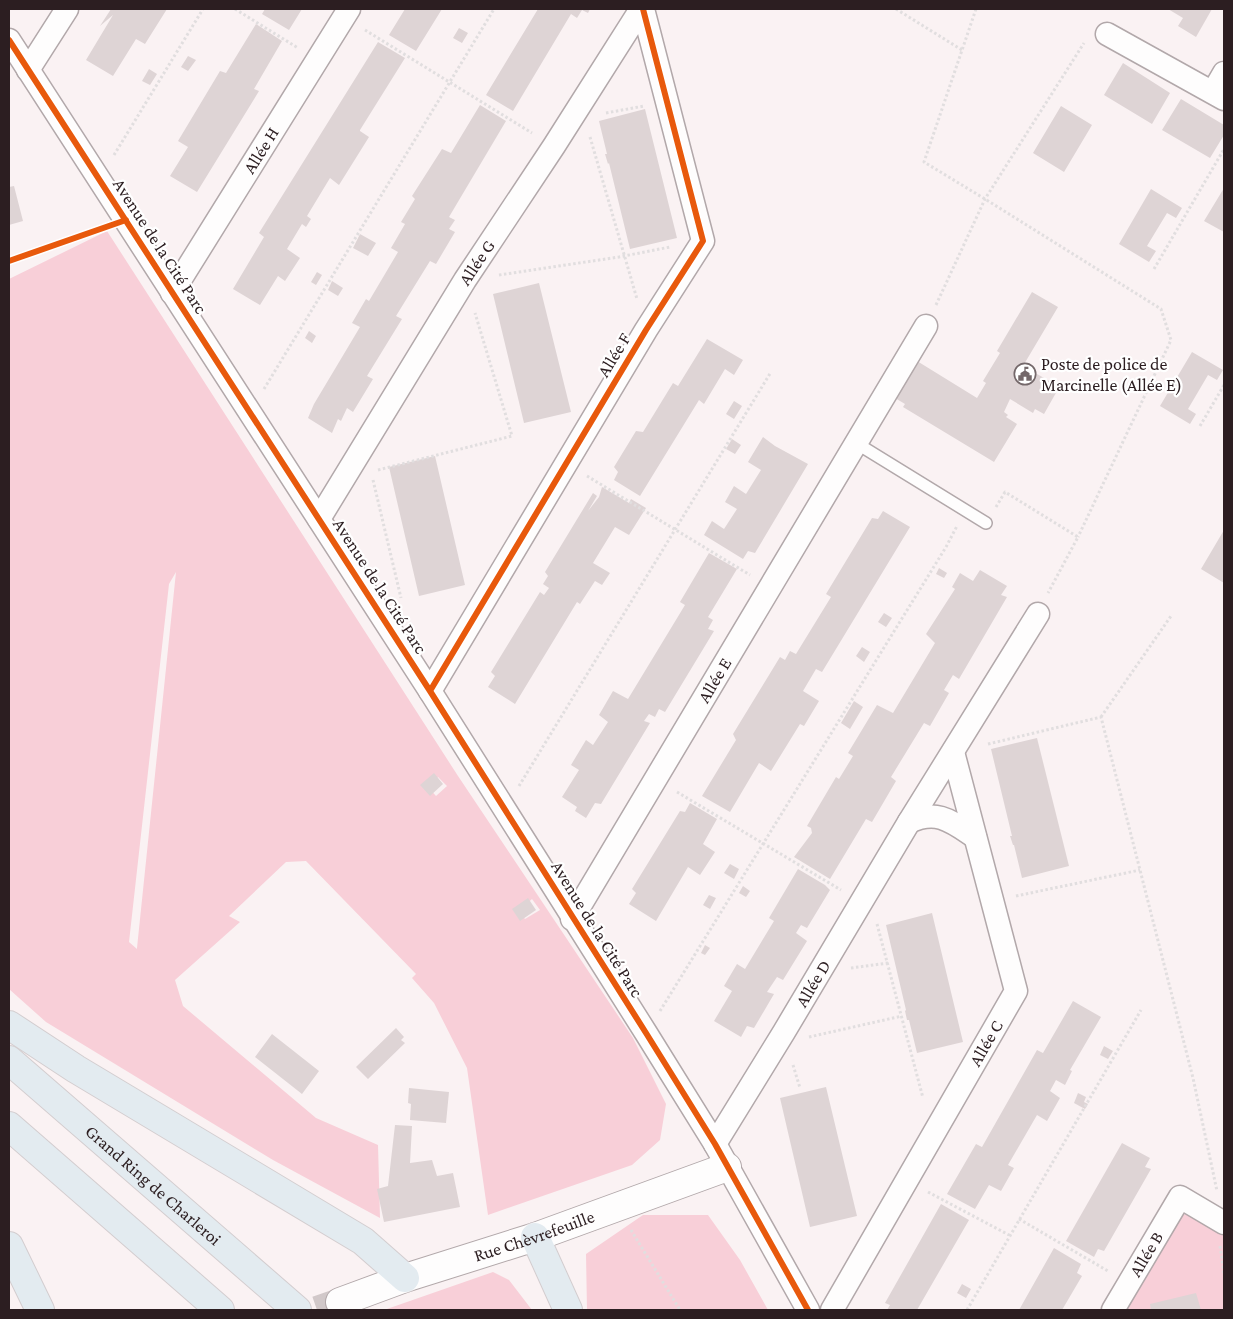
<svg xmlns="http://www.w3.org/2000/svg" width="1233" height="1319" viewBox="0 0 1233 1319" font-family="'Crimson Pro',serif">
	<rect width="100%" height="100%" fill="#faf2f3"/>
	<path fill="#f8cfd8" fill-rule="evenodd" d="M107,231L458,776L633,1038L666,1104L660,1140L632,1165L488,1215L467,1068L434,1003L412,978L416,974L306,861L286,862L229,916L240,922L175,980L183,1006L316,1118L378,1145L380,1218L273,1160L46,1022L9,989V279ZM176,572L137,948V949L129,942L169,584ZM438,777L447,786L436,796L428,787ZM532,899L540,910L525,919L519,911Z
		M1205,1212L1224,1223V1310H1124L1179,1215Z
		M643,1215H708L740,1260L768,1310H587L586,1254Z
		M493,1272L509,1280L532,1310H384Z"/>
	<path fill="#ded4d5" d="M111,9H167L145,44L136,39L113,76L86,60L113,15L100,26Z
		M265,9H302L289,30L262,14Z
		M405,9H442L416,51L389,35Z
		M538,9H590L588,13L582,10L577,18L571,14L513,111L486,95Z
		M1168,9H1212L1196,37L1178,26L1183,18Z
		M256,24L282,41L254,89L259,91L197,192L170,176L188,147L178,141L220,71L226,73Z
		M459,28L468,33L462,43L453,38Z
		M378,42L405,58L360,130V131L369,137L339,185L330,178L307,216L311,219L306,227L302,224L287,249L300,258L285,281L278,276L260,305L233,289L264,237L259,233Z
		M188,56L196,60L188,71L181,67Z
		M1123,63L1170,93L1152,124L1104,95Z
		M149,69L157,74L150,85L142,81Z
		M1181,99L1224,125V135L1210,158L1162,130Z
		M480,105L506,121L449,217L455,220L449,229L455,232L436,264L430,261L396,316L402,319L367,376L373,379L353,412L347,408L341,421L338,419L332,433L308,418L314,404L360,327L352,323L366,299L369,301L398,252L391,248L405,224L401,222L415,199L412,196L442,149L451,153Z
		M1061,106L1092,125L1064,172L1033,153Z
		M645,109L677,238L630,249L609,163L608,164L605,154H607L599,121Z
		M14,186L23,221L9,225V187Z
		M1224,188V232L1204,221Z
		M1151,189L1182,208L1176,218L1167,213L1147,246L1156,251L1149,262L1119,244Z
		M360,234L376,243L368,256L353,248Z
		M317,272L322,275L316,285L311,282Z
		M332,281L343,288L338,296L328,290Z
		M539,283L571,412L524,423L493,294Z
		M1032,292L1058,307L1023,366L1051,382L1048,386L1057,391L1044,414L1035,409L1033,413L1010,399L1004,412L1008,415L1006,417L1017,424L994,462L903,407L905,404L895,398L917,361L977,398L986,383L983,381L1000,353L997,351Z
		M309,331L316,336L312,343L305,338Z
		M707,339L743,360L734,375L725,369L704,404L699,400L640,496L614,480L618,472L614,467L636,431L643,432L673,383L678,386Z
		M1192,352L1223,370L1217,380L1208,375L1188,409L1196,414L1190,424L1160,406Z
		M734,401L742,406L734,419L726,414Z
		M763,437L775,446L808,464L755,553L748,551L743,559L704,535L712,521L724,529L737,509L725,502L734,486L746,494L761,470L748,462Z
		M732,439L741,445L735,454L726,449Z
		M435,456L465,585L419,596L389,467Z
		M602,487L629,503L631,499L646,508L629,535L615,527L593,563L610,573L602,585L595,581L580,604L577,602L515,704L488,687L495,676L491,672L540,592L544,595L549,588L543,584L548,576L545,572L593,493L597,496L588,511L599,497Z
		M883,511L910,527L822,672L816,669L803,691L819,701L804,726L800,724L771,771L759,763L730,812L702,796L736,740L733,734L780,657L785,660L790,651L796,654L831,597L826,594L872,518L878,519Z
		M1224,530V583L1201,569Z
		M709,553L737,569L708,617L713,620L708,629L714,631L665,712L659,709L655,717L649,714L644,721L650,723L601,804L595,803L586,818L575,811L577,807L562,797L579,770L571,765L586,740L593,745L608,722L599,715L613,691L628,699L685,605L680,602Z
		M939,568L947,573L944,578L936,574Z
		M980,570L1007,586L1001,595L1007,597L959,679L953,675L944,690L949,693L930,726L924,723L891,777L896,781L872,822L866,819L830,879L794,857L812,833L811,828L807,826L836,777L839,779L853,756L848,753L877,705L893,713L935,643L926,634L955,589L952,587L960,573L973,581Z
		M884,613L892,618L886,627L878,622Z
		M862,647L870,652L864,662L856,656Z
		M854,701L863,707L850,729L841,723Z
		M1037,738L1069,866L1022,878L1014,845H1013L1010,836H1012L991,749Z
		M434,773L443,784L430,796L420,785Z
		M690,803L717,819L703,844L715,852L700,875L688,867L656,921L629,904L636,893L632,889L680,811L685,812Z
		M730,864L739,869L734,879L724,873Z
		M798,869L825,885L830,890L807,928L801,925L796,933L807,941L783,980L777,977L767,992L774,994L754,1028L747,1026L741,1037L714,1021L732,991L724,986L737,964L745,969L774,921L769,918Z
		M743,886L750,891L746,897L739,893Z
		M709,895L716,898L710,909L703,905Z
		M528,898L536,910L520,921L512,909Z
		M932,913L963,1042L917,1053L909,1020H907L905,1011L906,1010L886,925Z
		M705,945L710,948L705,955L701,953Z
		M1073,1001L1101,1017L1070,1070L1072,1071L1065,1085L1056,1080L1050,1091L1060,1098L1047,1121L1037,1115L1008,1165L1014,1168L1001,1191L989,1185L975,1209L947,1194L976,1144L982,1147L1037,1050L1043,1053Z
		M396,1028L404,1037L401,1040L405,1043L368,1079L356,1067Z
		M272,1034L319,1071L302,1094L255,1057Z
		M1104,1046L1113,1051L1108,1059L1100,1055Z
		M826,1087L857,1216L810,1227L780,1098Z
		M409,1088L449,1092L446,1123L410,1120L411,1104L408,1103Z
		M1078,1093L1086,1097L1084,1102L1088,1104L1085,1109L1074,1103Z
		M395,1125L412,1126L410,1163L432,1160L437,1176L453,1173L460,1207L384,1222L377,1189L388,1186Z
		M1122,1143L1150,1158L1145,1167L1151,1169L1104,1251L1098,1249L1094,1257L1066,1241Z
		M941,1204L969,1220L917,1310H887L890,1305L885,1303Z
		M1054,1248L1081,1264L1077,1273L1082,1276L1062,1310H1019Z
		M962,1284L971,1289L966,1298L957,1293Z
		M1196,1293L1201,1310H1151L1150,1304Z"/>
	<g fill="none" stroke-linecap="round" stroke-linejoin="round">
		<path stroke="#d1c8c9" stroke-width="28" stroke-dasharray="28 14" stroke-linecap="butt" d="M317,1310L340,1302"/>
		<g stroke="#b2a8aa" stroke-width="14">
			<path id="service" d="M856,443L986,523"/>
		</g>
		<g stroke="#b2a8aa" stroke-width="25">
			<g id="minor">
				<path d="M1107,34L1224,99"/>
				<path d="M9,40L430,691L646,1033L715,1144L808,1310"/>
				<path d="M28,70L67,9"/>
				<path d="M1213,92L1224,73"/>
				<path id="s1" d="M172,293L349,9"/>
				<path id="s2" d="M319,519L465,280L554,146L641,9"/>
				<path d="M430,691L646,330L703,241L643,9"/>
				<path d="M909,822C937,809 951,821 975,837"/>
				<path id="s3" d="M572,919L926,326"/>
				<path id="s4" d="M715,1144L784,1032L909,822L1038,614"/>
				<path id="s5" d="M832,1310L1016,991L953,752"/>
				<path id="s6" d="M1113,1310L1180,1197L1224,1223"/>
			</g>
		</g>
		<g stroke="#b2a8aa" stroke-width="30">
			<g id="tertiary">
				<path id="s7" d="M340,1302L405,1278L535,1237L727,1167"/>
			</g>
		</g>
		<g stroke="#d3cdcf" stroke-width="30">
			<g id="motorway">
				<path d="M9,1025L76,1069L363,1241L405,1278"/>
				<path id="s8" d="M9,1060L297,1310"/>
				<path d="M9,1126L220,1310"/>
				<path d="M535,1237L568,1310"/>
				<path d="M9,1246L40,1310"/>
			</g>
		</g>
		<path stroke="#e1dedf" stroke-width="3" stroke-dasharray="2.5 2.5" stroke-linecap="butt" d="M235,9L298,48
			M896,9L962,50
			M976,9L924,162L985,199L1161,309L1171,340L1078,537
			M365,30L532,133
			M606,113L644,106
			M590,137L637,299
			M114,155L203,9
			M1154,269L1224,149
			M499,275L619,257L670,247
			M936,305L985,199L1084,43
			M264,389L494,9
			M1200,426L1224,385
			M378,470L512,436L475,313
			M587,476L750,575
			M373,480L401,598
			M996,507L1005,492L1078,537L1048,593
			M1101,717L1171,616
			M988,744L1101,717L1193,1078L1217,1191
			M519,786L771,372
			M677,792L841,890
			M1016,896L1140,870
			M877,924L923,1098
			M851,968L888,963
			M660,1011L946,547L957,526
			M809,1037L902,1016
			M793,1065L800,1088
			M928,1192L1009,1235
			M1019,1219L1108,1271
			M631,1230L680,1310
			M1220,1246L1224,1273
			M967,1310L1141,1010"/>
		<use href="#service" stroke="#fefdfd" stroke-width="11"/>
		<use href="#minor" stroke="#fefdfd" stroke-width="22"/>
		<use href="#tertiary" stroke="#fefdfd" stroke-width="28"/>
		<use href="#motorway" stroke="#e3ebf0" stroke-width="28"/>
		<g stroke="#fff" stroke-width="9">
			<path id="cycleway" d="M9,40L430,691L646,1033L715,1144L808,1310
				M9,261L126,220
				M430,691L646,330L703,241L643,9"/>
		</g>
		<use href="#cycleway" stroke="#e8590c" stroke-width="6"/>
	</g>
	<defs>
		<g id="civic-ring" transform="scale(1.125)"><circle r="9.5" fill="#fff" stroke="#74686a" stroke-width="1.5"/><path d="M-.6-6.5H3V-4.5H.6V-3L4-1V1h2V6H-6V1h2V-1L-.6-3ZM-1.2 2.5V6h2.4V2.5Z" fill="#74686a"/></g>
	</defs>
	<g fill-rule="evenodd">
		<use href="#civic-ring" x="1025" y="374"/>
	</g>
	<g text-anchor="middle" stroke-width="4.5" stroke-linejoin="round" paint-order="stroke">
		<g font-size="18" fill="#2c1e21" stroke="#fff">
			<text dy="6" stroke="none"><textPath href="#s1" startOffset="168">Allée H</textPath></text>
			<text transform="translate(160 246) rotate(57)" y="6">Avenue de la Cité Parc</text>
			<text dy="6" stroke="none"><textPath href="#s2" startOffset="301">Allée G</textPath></text>
			<text transform="translate(614 355) rotate(-59)" y="6">Allée F</text>
			<text transform="translate(380 586) rotate(57)" y="6">Avenue de la Cité Parc</text>
			<text dy="6" stroke="none"><textPath href="#s3" startOffset="278">Allée E</textPath></text>
			<text transform="translate(597 929) rotate(58)" y="6">Avenue de la Cité Parc</text>
			<text dy="6" stroke="none"><textPath href="#s4" startOffset="188">Allée D</textPath></text>
			<text dy="6" stroke="none"><textPath href="#s5" startOffset="308">Allée C</textPath></text>
			<text dy="6" stroke="none"><textPath href="#s8" startOffset="191">Grand Ring de Charleroi</textPath></text>
			<text dy="6" stroke="none"><textPath href="#s7" startOffset="205">Rue Chèvrefeuille</textPath></text>
			<text dy="6" stroke="none"><textPath href="#s6" startOffset="65">Allée B</textPath></text>
		</g>
		<g font-size="18" fill="#2c1e21" stroke="#fff" text-anchor="start">
			<text x="1041" y="370">Poste de police de<tspan x="1041" dy="21">Marcinelle (Allée E)</tspan></text>
		</g>
	</g>
	<rect width="1233" height="1319" fill="none" stroke="#2c1e21" stroke-width="20"/>
</svg>
